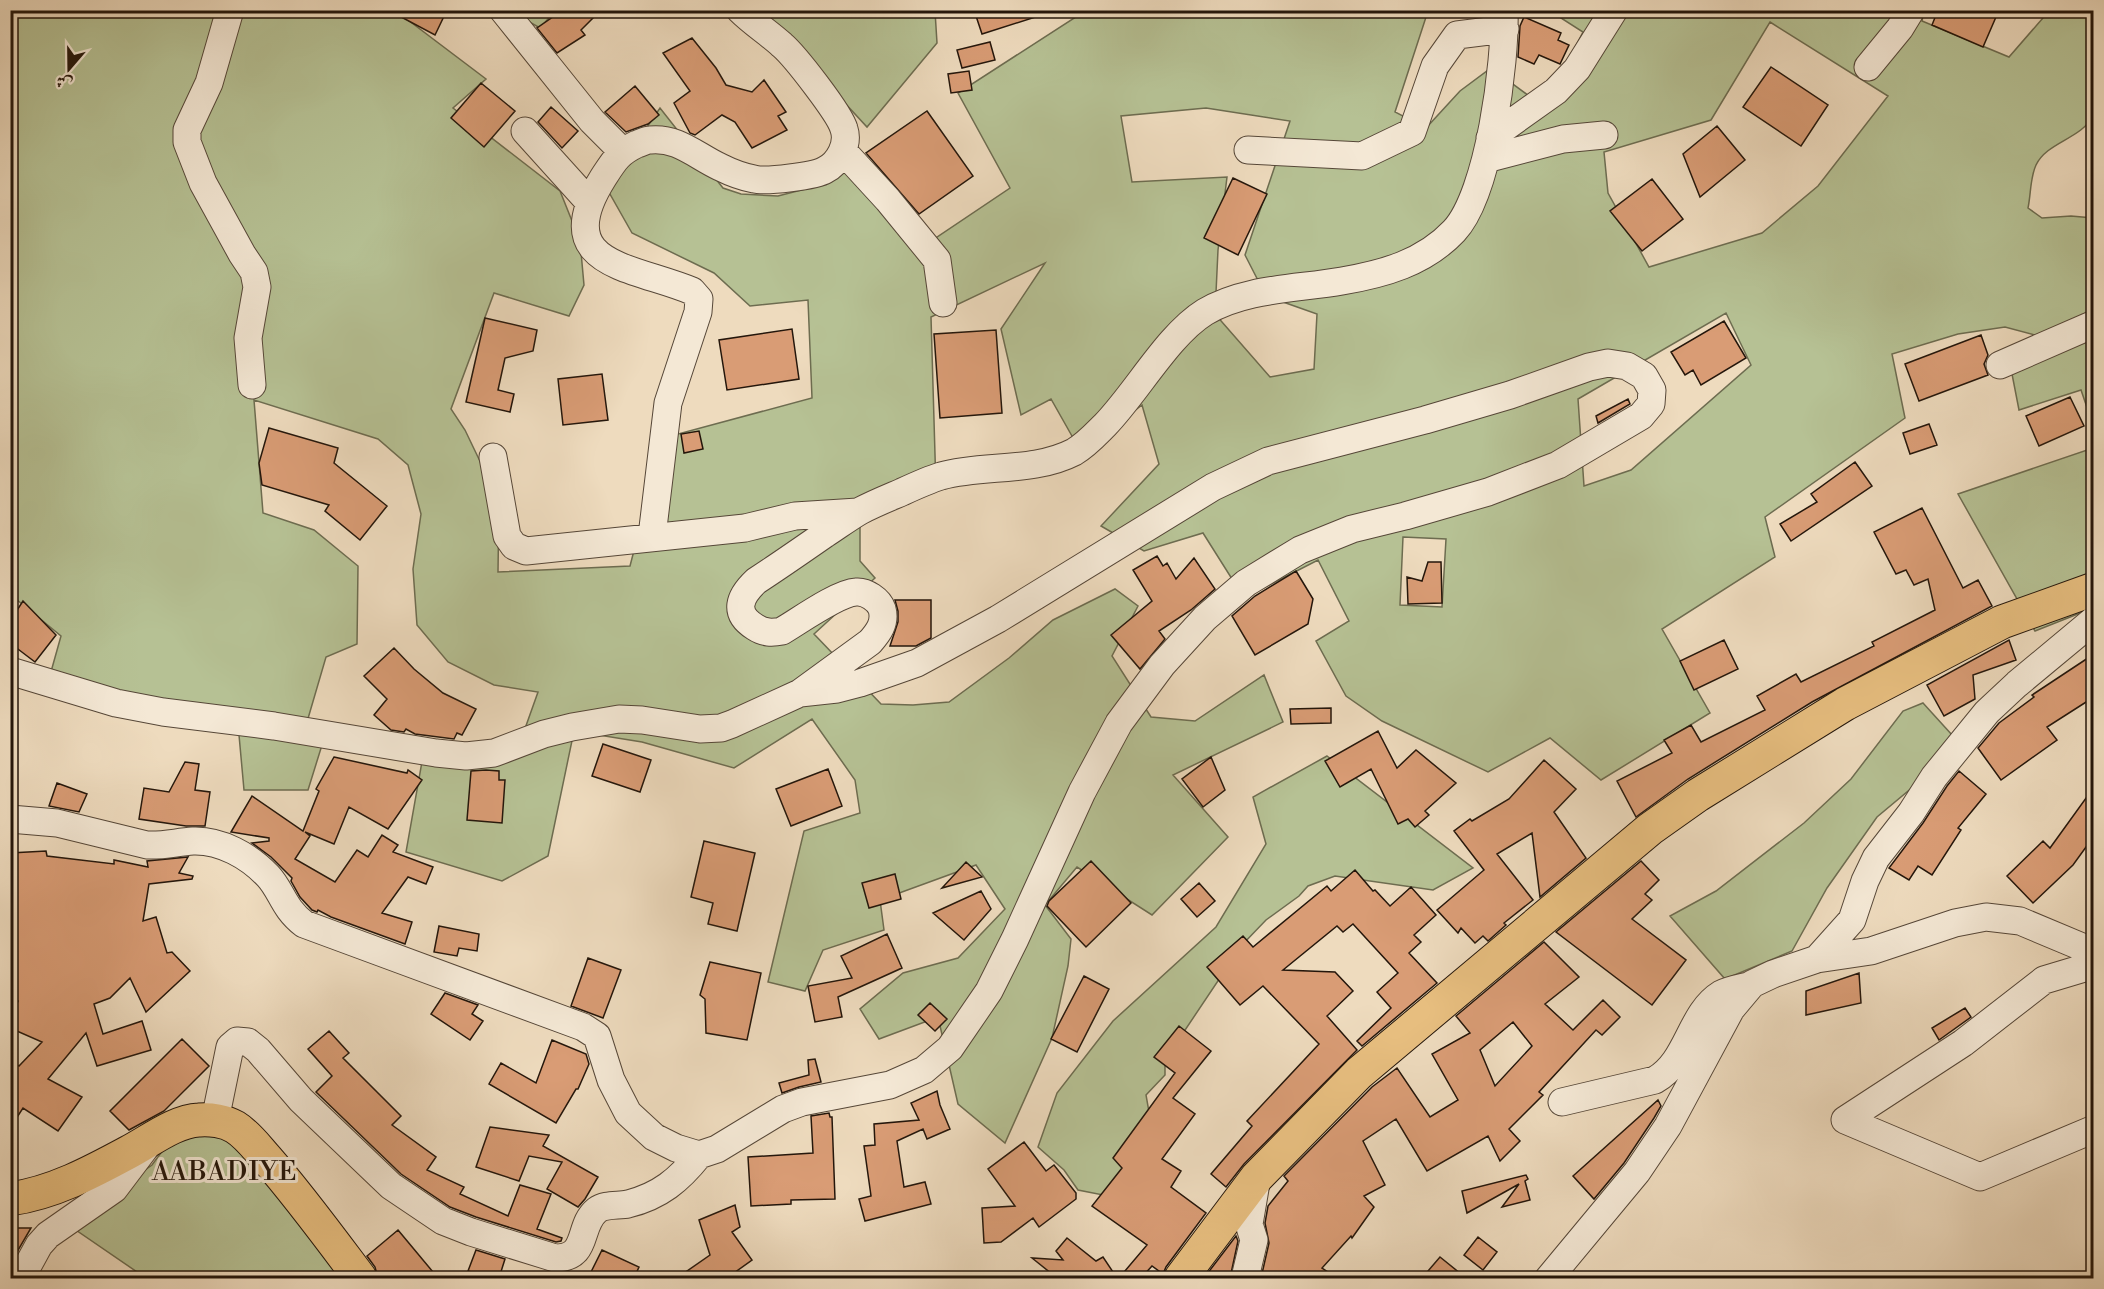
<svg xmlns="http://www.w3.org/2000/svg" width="2104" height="1289" viewBox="0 0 2104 1289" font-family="'Libre Bodoni',Amiri,serif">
	<rect width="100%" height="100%" fill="#eedbbe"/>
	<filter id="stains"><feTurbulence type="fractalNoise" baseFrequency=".00333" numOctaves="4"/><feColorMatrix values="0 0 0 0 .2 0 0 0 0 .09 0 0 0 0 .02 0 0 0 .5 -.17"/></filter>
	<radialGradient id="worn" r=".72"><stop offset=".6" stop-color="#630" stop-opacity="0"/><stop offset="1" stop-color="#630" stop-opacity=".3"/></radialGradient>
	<path fill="#b6c194" stroke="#6d6c50" stroke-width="1.5" fill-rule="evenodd" d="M10,11H396L486,79L453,108L560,191L580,241L584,285L569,316L494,293L451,409L465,430L499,501L498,572L630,566L663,438L812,398L808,300L750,306L714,273L632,233L606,187L660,108L723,188L741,194L778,196L813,187L843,170L934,239L1010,188L958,93L1085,11H1428L1395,112L1426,128L1460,91L1491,68L1544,107L1583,32L1550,11H1924L1922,21L2009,57L2049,11H2093V116C2081,139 2047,142 2036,165C2030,178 2031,194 2028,208L2042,218L2071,216L2093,218V425L2081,390L2019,410L2012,374L2054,340L2005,327L1958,334L1892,354L1905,418L1765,517L1775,557L1662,629L1710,713L1601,780L1550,738L1488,772L1382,721L1346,696L1316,641L1349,621L1318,560L1244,598L1203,533L1144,551L1101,526L1159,464L1142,405L1081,452L1051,399L1021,415L1001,329L1045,263L931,317L936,489L860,524V561L875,578L814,634L881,704L913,705L949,702L1009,658L1053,620L1115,589L1138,606L1112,656L1151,717L1195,721L1264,675L1283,722L1173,775L1228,837L1152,915L1077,867L1045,905L1071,939L1068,966L1052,1038L1005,1143L958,1104L938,1017L879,1039L860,1009L903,973L958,958L1005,909L976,865L880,900L884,930L823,950L805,991L768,982L804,831L860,813L855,780L812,719L734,768L642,742L574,731L548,856L502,881L406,852L423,756L517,751L538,692L494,685L448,662L417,625L413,569L421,514L408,465L378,439L254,400L263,513L314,530L358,566L357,644L326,657L302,739L322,745L308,790H244L238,724L47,686L61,636L11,595ZM1770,22L1888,96L1818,186L1762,233L1649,267L1608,193L1604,152L1711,120ZM1206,108L1290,121L1245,255L1266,296L1317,314L1314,369L1270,377L1215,314L1218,250L1227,177L1132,182L1121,116ZM1726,313L1751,365L1631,470L1584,486L1578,399ZM1403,537L1446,539L1442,607L1400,605Z
		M510,11H555L540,28Z
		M750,11H935L937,43L867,127L784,37Z
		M2093,448V608L2035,631L1958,494Z
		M1923,703L1962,746L1877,817L1827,888L1792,951L1725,979L1670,916L1716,891L1804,823L1851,779L1903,711Z
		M1327,756L1473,868L1433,890L1335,876L1308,886L1299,896L1266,920L1242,945L1165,1060V1075L1146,1095L1152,1129L1103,1195L1078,1190L1064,1170L1038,1147L1057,1093L1113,1021L1216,927L1266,844L1253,797Z
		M221,1127L360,1278H138L140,1274L70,1226L97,1204L152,1165L166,1146Z"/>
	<path fill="#d99c75" stroke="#24160b" stroke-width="1.5" fill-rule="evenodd" d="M388,10H447L435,35Z
		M563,10H601L581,30L585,35L557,53L537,28Z
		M974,10H1045V14L982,34Z
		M1938,10H1999L1983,47L1932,25Z
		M1524,17L1561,33L1558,40L1569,45L1560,64L1539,55L1534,64L1518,57L1520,26Z
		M692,38L716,68L726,85L752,92L764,80L786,112L778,116L787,130L752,148L735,122L722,115L695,135L690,133L674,103L690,91L663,53Z
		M990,42L995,60L962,68L957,50Z
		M1771,67L1828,105L1801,146L1743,107Z
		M969,71L972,90L951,93L948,74Z
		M481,83L515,111L484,147L451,118Z
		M635,86L659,115L648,124L626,132L605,112Z
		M551,107L578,131L562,148L538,122Z
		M927,111L973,176L919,214L866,153Z
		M1717,126L1745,160L1700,197L1683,154Z
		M1233,178L1267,194L1238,255L1204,238Z
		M1652,179L1683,219L1642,251L1610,211Z
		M485,318L537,330L533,351L505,358L498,390L514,394L510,412L466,402Z
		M1724,321L1746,358L1701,385L1693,370L1685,375L1671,352Z
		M792,329L799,379L727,390L719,340Z
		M996,330L1002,413L940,418L934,334Z
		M1981,335L1988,355L1984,364L1988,375L1919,401L1905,364Z
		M602,374L608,420L563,425L558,379Z
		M2070,397L2084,426L2039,446L2026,416Z
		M1628,399L1630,404L1598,423L1596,416Z
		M1929,424L1937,445L1910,454L1903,433Z
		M269,428L338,448L334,463L387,506L360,540L325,511L329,505L262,485L259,463Z
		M699,431L703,449L684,453L681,434Z
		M1855,462L1872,486L1791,541L1780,524L1817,502L1811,494Z
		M1922,508L1963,588L1978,580L1992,606L1812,702L1688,779L1636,817L1617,781L1672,753L1664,740L1691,725L1701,742L1765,710L1757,696L1796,674L1801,682L1874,646L1872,642L1935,610L1928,579L1914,585L1906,570L1896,574L1874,532Z
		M1157,556L1163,566L1167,563L1176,579L1194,558L1215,589L1191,610L1159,631L1165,639L1140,669L1111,635L1152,601L1133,570Z
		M1428,562H1441L1442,603L1408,604L1407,577L1422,581Z
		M1296,571L1313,599L1308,624L1255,655L1232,616L1255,596Z
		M895,600H931V638L916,646H890L898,622V611Z
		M23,601L56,635L35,662L10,643V621Z
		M1724,640L1738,669L1694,690L1680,661Z
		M2009,640L2016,660L1973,675L1975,699L1944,716L1927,685Z
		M394,648L414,669L443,693L476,709L462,735L457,733L454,739L415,734L406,729L404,732L391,730L374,715L387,699L364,676Z
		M2094,654V697L2047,727L2057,740L2001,780L1978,748L1999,723L2034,697L2032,695Z
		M1331,708V723L1291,724L1290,709Z
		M1378,731L1397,768L1416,750L1456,783L1425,811L1429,815L1415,827L1408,819L1398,824L1371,769L1340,787L1325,761Z
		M603,744L651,760L640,792L592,776Z
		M334,757L407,773L408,770L422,780L388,829L349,807L334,844L305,832L310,836L295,859L335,882L357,850L368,857L382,835L398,845L393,852L433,867L426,884L408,877L382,913L412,922L405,944L331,917L318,910L317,912L312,910L300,897L291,881L292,878L271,857L252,843L269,841V838L231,832L252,796L303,831L319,791L316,789Z
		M1211,757L1225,790L1203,807L1182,779Z
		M1544,760L1576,789L1554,812L1586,858L1540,897L1532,833L1497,854L1533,900L1504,923L1506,925L1488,941L1483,936L1475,943L1461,928L1458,933L1437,910L1484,870L1454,831L1470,819L1472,821L1509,799Z
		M185,762L199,764L195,790L210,792L205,826H186L139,819L144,788L169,792Z
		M828,769L842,806L791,826L776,789Z
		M486,770L499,771V780H505L502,823L467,820L471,771Z
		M1959,771L1986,794L1958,828L1961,830L1932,875L1918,866L1909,880L1889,868L1923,823L1947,786Z
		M57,783L87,794L79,812L49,806Z
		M2094,787V836L2073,865L2033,903L2007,876L2043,841L2050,848Z
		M704,841L755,853L737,931L708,924L713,903L691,897Z
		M46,851L47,856L114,864V860L148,867L147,861L188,857L179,873L193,876L192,879L149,884L143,921L156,917L167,953L172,952L190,971L146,1012L130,978L110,998L94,1004L103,1034L142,1021L151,1050L97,1066L86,1033L48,1079L82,1097L58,1131L23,1108L10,1128V1060L19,1066L42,1042L10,1028V1020L18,1001L10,1000V853Z
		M1091,861L1131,903L1086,947L1047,906L1049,901Z
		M1641,861L1659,880L1645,894L1652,900L1632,919L1686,960L1652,1005L1556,932Z
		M966,862L982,877L942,888Z
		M1355,870L1373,891L1375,890L1390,906L1411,887L1436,915L1414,935L1421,942L1409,953L1437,983L1362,1046L1357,1041L1391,1008L1377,992L1398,973L1353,924L1343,932L1337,926L1283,970L1335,972L1353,991L1327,1016L1357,1050L1244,1164L1226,1187L1211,1174L1252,1126L1247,1121L1319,1044L1263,986L1240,1005L1207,967L1243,936L1253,947L1327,886L1331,891Z
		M895,874L901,899L869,908L862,883Z
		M1199,883L1215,901L1197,917L1181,899Z
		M981,891L991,909L964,940L933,913Z
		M439,926L479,934L477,951L459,948L457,956L434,952Z
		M887,934L902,968L838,997L842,1017L815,1022L808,986L852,978L841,956Z
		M1544,942L1579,977L1545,1004L1573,1030L1603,1000L1620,1017L1602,1035L1596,1030L1539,1092L1543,1095L1509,1129L1520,1141L1500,1161L1488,1136L1427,1171L1396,1119L1363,1141L1385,1185L1364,1196L1374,1207L1352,1238L1351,1236L1322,1268L1337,1278H1261L1269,1243L1265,1223L1268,1206L1288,1181L1284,1176L1372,1087L1397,1068L1430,1117L1458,1100L1432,1054L1470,1033L1456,1016ZM1513,1022L1532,1046L1495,1086L1480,1050Z
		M588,958L621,970L603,1018L571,1006Z
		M710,962L761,973L747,1040L706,1033L705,999L700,995Z
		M1859,973L1861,1003L1806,1015V991Z
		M1084,976L1109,989L1077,1052L1051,1039Z
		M445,993L478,1005L472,1014L483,1021L470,1040L431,1014Z
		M930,1003L947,1019L935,1031L918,1015Z
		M1965,1008L1971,1017L1939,1040L1932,1028Z
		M1179,1026L1211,1051L1173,1098L1195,1114L1162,1159L1181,1171L1171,1187L1206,1213L1166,1267L1163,1274L1152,1266L1141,1278H1119L1147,1245L1092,1206L1122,1168L1113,1158L1175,1073L1154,1057Z
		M329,1031L349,1053L343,1058L401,1116L392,1125L436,1157L427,1170L464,1187L460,1194L508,1216L520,1185L551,1194L537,1229L562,1238L561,1241L556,1242L476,1217L450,1207L401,1174L316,1092L332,1076L308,1049Z
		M182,1039L209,1066L164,1111L129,1130L110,1111Z
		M552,1040L586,1054L589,1064L578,1089H576L556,1123L489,1084L501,1063L536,1083Z
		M815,1059L821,1082L799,1087L782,1093L779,1083L809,1075L808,1060Z
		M937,1091L940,1105L950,1129L927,1139L923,1129L897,1141L904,1187L925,1182L931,1204L865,1221L859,1199L871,1196L864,1146L875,1145L874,1124L919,1120L911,1103Z
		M1658,1100L1661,1106L1654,1118L1624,1163L1594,1199L1573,1176Z
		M829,1113L830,1117H832L835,1199L791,1200V1204L751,1206L748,1157L813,1153L811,1116Z
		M490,1127L549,1135L543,1146L598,1177L585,1199L578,1207L547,1189L562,1162L529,1156L519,1181L476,1167Z
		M1024,1142L1046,1171L1054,1165L1076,1193V1199L1039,1227L1033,1218L1001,1242L984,1243L982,1208L1015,1206L988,1169Z
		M1526,1175L1528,1179L1525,1181L1530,1200L1502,1207L1519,1184L1467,1213L1462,1191Z
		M735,1205L740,1227L732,1232L752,1260L727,1278H677L710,1255L699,1220Z
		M10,1228H31L10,1264Z
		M398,1230L438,1278H378L375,1267L367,1256Z
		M1236,1236L1238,1241L1230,1278H1204Z
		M1478,1237L1497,1252L1483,1270L1464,1255Z
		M1067,1238L1096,1261L1103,1257L1117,1278H1057L1032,1258L1063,1260L1056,1251Z
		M476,1250L505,1259L499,1278H492L468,1271Z
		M602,1250L639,1267L634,1278H588Z
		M1440,1257L1466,1278H1422Z"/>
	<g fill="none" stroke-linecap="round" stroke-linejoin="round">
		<g stroke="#564738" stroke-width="29">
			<path id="minor" d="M230,10L209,83L187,130V142L203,183L242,254L254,272L257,287L248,338L252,385
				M503,10L592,121L622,151
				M1868,67L1900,28L1911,10
				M525,131L590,203
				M1490,138L1556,91L1577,69L1614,10
				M1248,150L1362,156L1412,132L1435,66L1457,35L1505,29
				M843,151L888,200L937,260L943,303
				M1486,159L1563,139L1604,135
				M2000,365L2094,324
				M493,457L507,536L514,546L526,551L745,528L795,516L858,512
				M652,536L668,403L698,312L699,299L692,291C632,266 548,266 603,178C614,161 618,153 637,144C641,143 646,140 650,140C678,137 696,156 720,167C730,172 743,177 754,179C766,182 815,176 825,170C839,163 849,144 844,129C840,114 795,56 782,45C769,33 753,23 740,10
				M10,671L116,703L163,712L274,726L436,753L466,756L494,753L544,734L572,727L619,719L642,720L700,729L721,728L732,724L800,693L870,642C878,633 886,623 882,609C879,600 866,591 856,592C838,593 799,621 782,631C772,633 764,633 755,627C733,613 739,597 756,581C779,566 802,550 825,534C836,527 848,518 860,511C873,504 888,498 902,492C915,486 928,480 941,476C984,464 1033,473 1074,452C1086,445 1095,435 1105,425C1137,392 1168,335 1205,312C1245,288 1297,289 1342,281C1383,274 1424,263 1454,231C1489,194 1506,62 1504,10
				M10,819L57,823L147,845C163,846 177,842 193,841C221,840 249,856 268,876C282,891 283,908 304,924L583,1027L597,1036L611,1080L628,1113L654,1137L676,1148L699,1155L717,1149L783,1109L802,1102L890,1085L924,1070L950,1048L989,991L1015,939L1082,792L1119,723L1162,665L1205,618L1246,583L1300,550L1352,529L1405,516L1488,492L1558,465L1641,416L1651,404L1652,390L1644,376L1627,366L1608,363L1589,367L1510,395L1425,420L1268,461L1213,487L998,619L917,663L860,683L837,689L800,693
				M1817,959L1871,951L1955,923L1986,917L2020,921L2094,952
				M2094,965L2044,980L1963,1043L1845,1120L1980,1177L2094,1129
				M1562,1102L1655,1080C1688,1062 1690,1013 1721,994C1728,990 1740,988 1748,986
				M215,1120L230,1047L237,1041L248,1042L258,1050L301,1100L391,1186L443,1221L471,1232L555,1258C590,1258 577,1226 597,1210C605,1204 618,1206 628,1204C660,1196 679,1180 699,1155
				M21,1278L39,1245L48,1235L114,1189L148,1144
				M1245,1278L1254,1240L1249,1224L1257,1177
				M1549,1278L1637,1172L1668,1126L1731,1009L1752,984L1773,974L1817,959L1852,920L1865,881L1876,858L1911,813L1934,777L1987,712L2017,684L2094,620"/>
		</g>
		<g stroke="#24160b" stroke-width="35">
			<path id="major" d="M10,1199C53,1193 92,1172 129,1152C150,1141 175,1121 199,1120C210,1119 225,1121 235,1127C248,1135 257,1148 267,1159C300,1197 330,1238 360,1278
				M1181,1278L1257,1177L1359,1073L1650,829L1698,795L1845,704L2002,622L2094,589"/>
		</g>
		<use href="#minor" stroke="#f4e8d5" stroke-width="27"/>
		<use href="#major" stroke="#e7be7f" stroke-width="33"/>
	</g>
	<g text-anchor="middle" stroke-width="6" stroke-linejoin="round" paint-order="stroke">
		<g font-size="26" letter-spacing="1.5" fill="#24160b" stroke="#f4e8d5">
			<text x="225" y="1180">AABADIYE</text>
		</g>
	</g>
	<rect width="2104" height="1289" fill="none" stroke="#eedbbe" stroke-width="36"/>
	<rect x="12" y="12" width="2080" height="1265" fill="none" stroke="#24160b" stroke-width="3"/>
	<rect x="18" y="18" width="2068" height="1253" fill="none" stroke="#24160b" stroke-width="1.5"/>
	<g transform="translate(69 69) rotate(200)" stroke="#f4e8d5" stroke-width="4.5" paint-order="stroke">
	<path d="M0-4.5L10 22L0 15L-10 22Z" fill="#24160b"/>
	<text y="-9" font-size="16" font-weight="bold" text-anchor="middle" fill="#24160b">ش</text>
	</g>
	<rect width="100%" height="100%" filter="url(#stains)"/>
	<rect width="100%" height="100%" fill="url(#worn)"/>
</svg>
